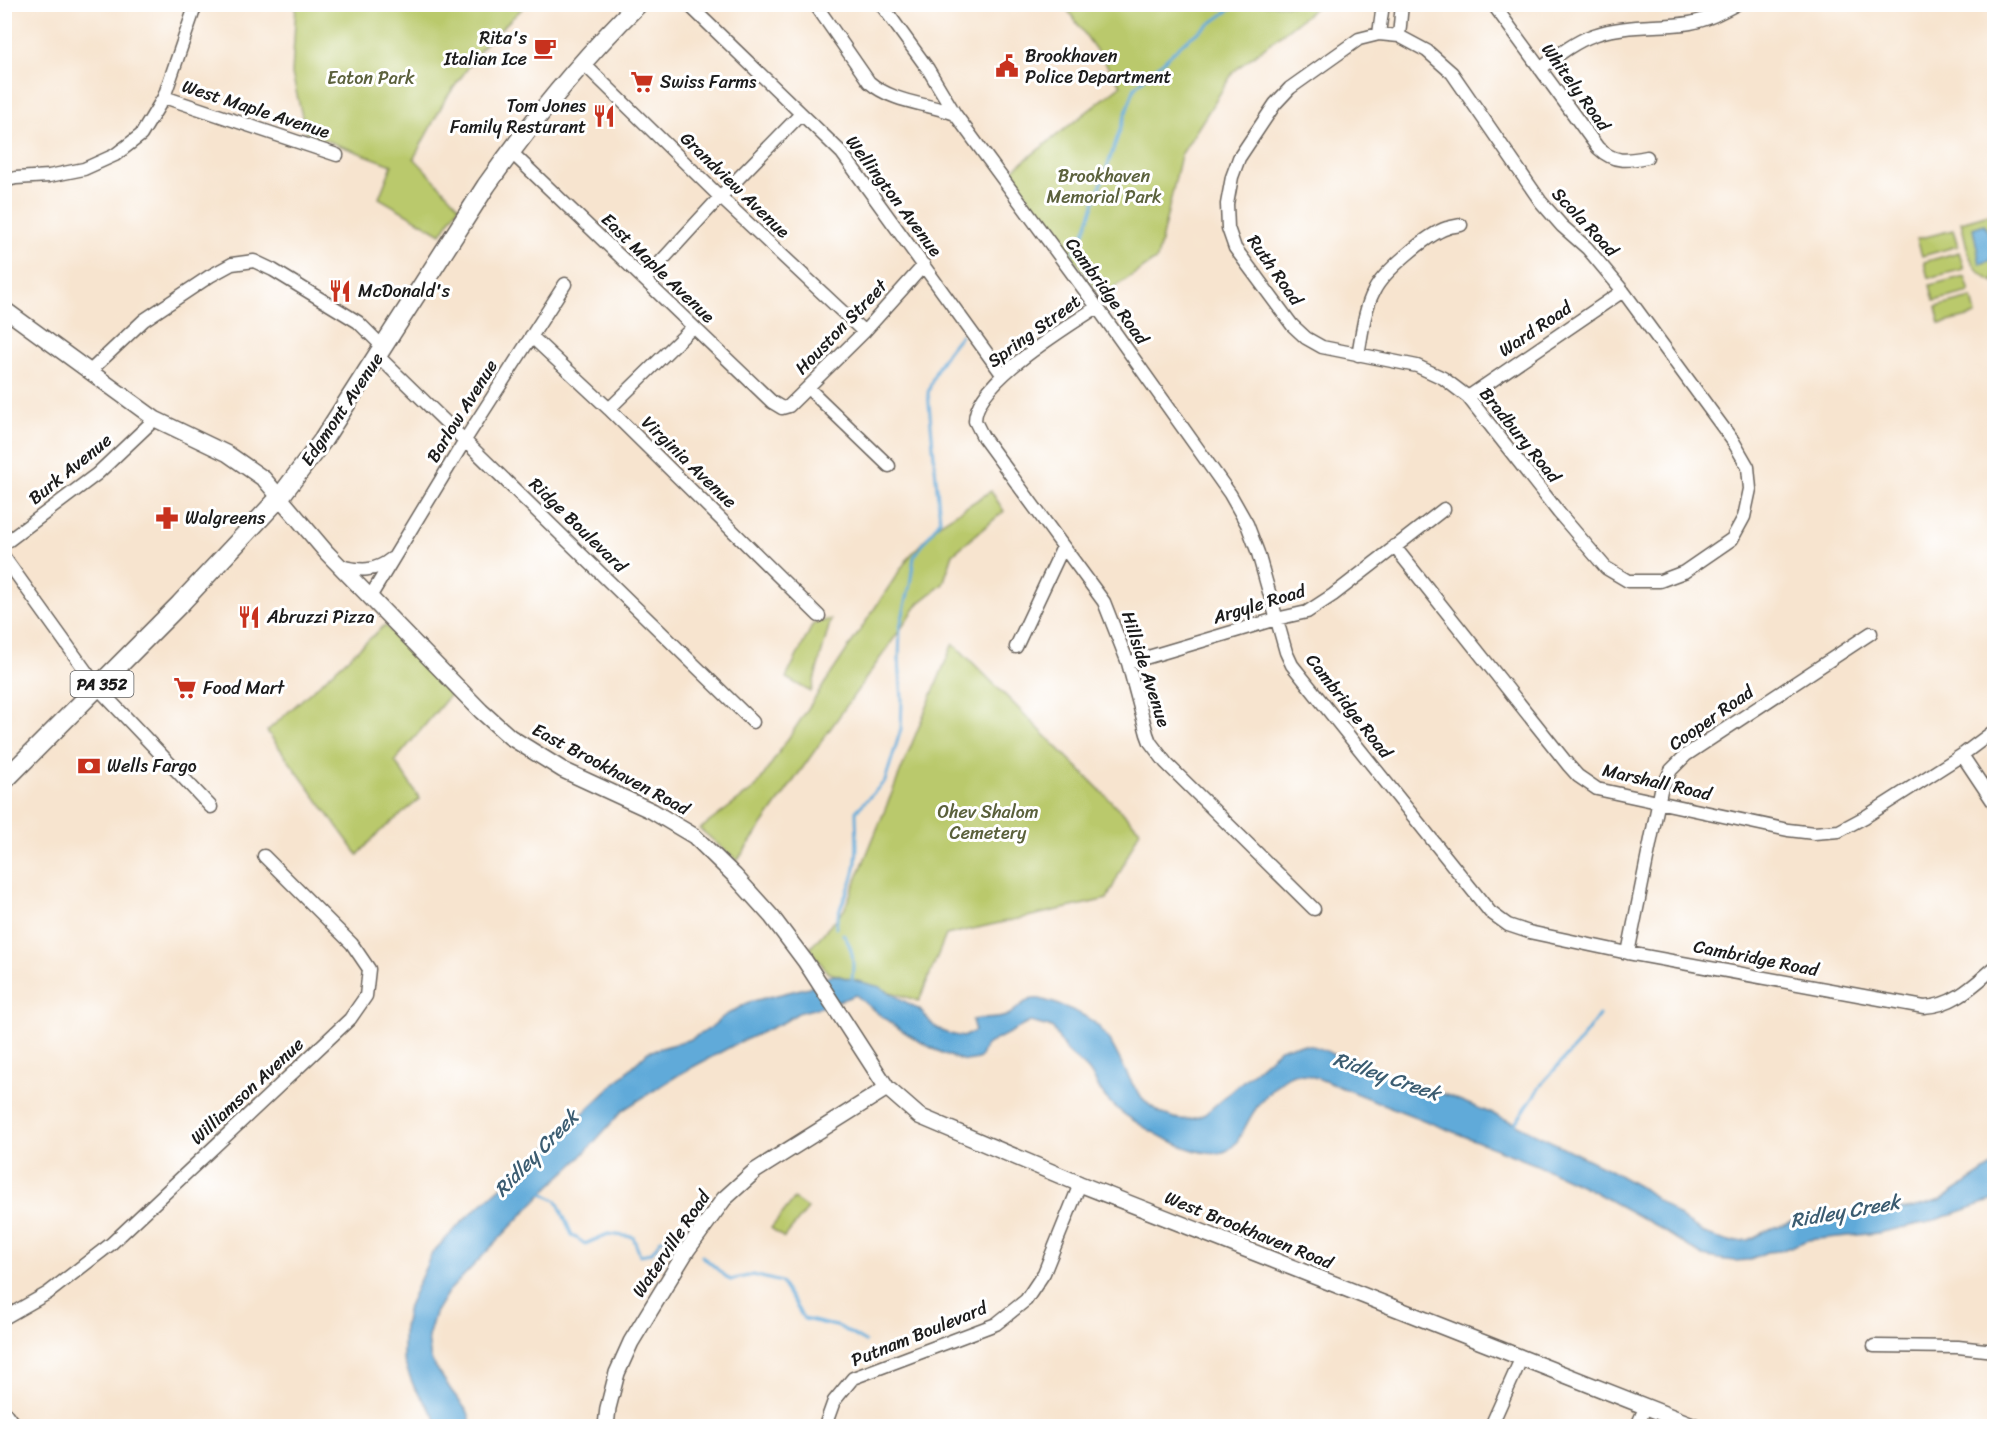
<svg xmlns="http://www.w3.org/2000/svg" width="1999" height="1431" viewBox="0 0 1999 1431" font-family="Sriracha,sans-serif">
	<rect width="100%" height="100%" fill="#fff"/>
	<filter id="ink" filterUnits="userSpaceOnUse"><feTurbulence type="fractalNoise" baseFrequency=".0167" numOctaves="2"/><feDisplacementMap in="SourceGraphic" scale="12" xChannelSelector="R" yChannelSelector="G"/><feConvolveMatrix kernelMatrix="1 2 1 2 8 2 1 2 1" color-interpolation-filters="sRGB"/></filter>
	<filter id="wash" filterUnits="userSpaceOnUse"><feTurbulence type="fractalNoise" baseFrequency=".008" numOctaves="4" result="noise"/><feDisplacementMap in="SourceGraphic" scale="24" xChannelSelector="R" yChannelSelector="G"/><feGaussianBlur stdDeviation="1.35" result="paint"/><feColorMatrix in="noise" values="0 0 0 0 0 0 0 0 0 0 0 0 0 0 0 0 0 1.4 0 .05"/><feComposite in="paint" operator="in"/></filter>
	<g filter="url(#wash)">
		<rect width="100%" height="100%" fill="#f7e4cf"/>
		<path fill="#bac96c" stroke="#6b7244" stroke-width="1.5" d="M296,5H526L484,45L445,100L414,158L459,206L441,234L379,198L392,165L306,133L292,74Z
			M1064,5H1319L1234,71L1181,155L1157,259L1101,296L1010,172L1121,85Z
			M1989,214L1994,223V282C1967,269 1968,249 1961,222Z
			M1953,230L1958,246L1922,256L1917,239Z
			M1959,252L1964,269L1928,278L1924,262Z
			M1965,276L1970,292L1934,301L1930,285Z
			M1972,298L1976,315L1940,324L1936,307Z
			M991,491L1004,511L953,554L943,584L919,603L737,861L700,829L756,787L908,558L939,524Z
			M831,619L811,692L786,678L813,624Z
			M385,625L450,695L395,761L420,799L377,834L358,855L267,731Z
			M953,643L1140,830L1107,899L946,935L919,1001L827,972L810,948L844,910Z
			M794,1199L808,1209L784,1238L771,1228Z"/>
		<path fill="#61aad9" stroke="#3e637a" stroke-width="1.5" d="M1984,224L1994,245V259L1980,264L1973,228Z
			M835,975L880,987L920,1010L934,1026L946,1033L963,1037L975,1031L972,1020C983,1018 1000,1020 1008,1015C1019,1009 1025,997 1040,999C1056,1003 1087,1014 1098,1026C1127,1056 1127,1105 1174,1118C1185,1121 1196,1119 1205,1114L1280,1049C1301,1041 1317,1045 1336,1056L1449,1096L1505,1119L1608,1169L1645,1190L1689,1224L1707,1235L1729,1242L1748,1240L1772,1228L1811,1215L1863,1214L1913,1208L1941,1200L1994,1165V1200L1929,1222L1878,1233L1808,1240L1780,1251L1767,1252L1748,1260L1735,1261L1718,1259L1703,1256L1653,1224L1589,1189L1537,1165L1317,1078C1309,1076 1302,1073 1294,1074C1279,1078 1257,1105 1250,1118C1243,1130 1238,1145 1226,1151C1200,1164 1125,1120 1108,1100C1099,1092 1096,1079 1088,1070C1082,1063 1073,1058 1067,1051C1062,1044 1057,1036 1053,1028L1030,1022L986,1045L980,1058C974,1060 968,1062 962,1060C930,1052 879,1017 856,995L821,1007L798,1013L784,1022L732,1046L680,1074L623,1110L579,1159L550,1186L448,1292L435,1313L428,1337L431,1360L451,1390L468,1412L472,1426H438L434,1415L414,1387L403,1359V1333L408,1306L432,1253L467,1217L557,1138L648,1052L691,1039L709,1029L724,1016L749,1002L809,987L827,977Z"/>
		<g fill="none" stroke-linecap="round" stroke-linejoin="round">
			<path stroke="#61aad9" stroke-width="3" d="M1074,252L1084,233L1135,87L1183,43L1238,4
				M836,928C837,907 849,893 854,873C859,853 856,831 856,811L885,781L901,729L902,699L899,660L900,627L910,585L914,557L940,520L928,393C935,368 944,355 961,335
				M843,934C854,949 854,963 852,980
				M1514,1125L1544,1081L1578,1044L1599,1015
				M541,1192L557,1201L572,1235L585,1244L608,1234L633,1237L640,1255L651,1253L661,1240L678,1235L686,1242
				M702,1256L730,1280L753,1275L781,1282L804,1319L840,1327L865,1342"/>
		</g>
	</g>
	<g filter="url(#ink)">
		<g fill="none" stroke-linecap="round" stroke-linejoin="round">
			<g stroke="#69625b" stroke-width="15">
				<path id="minor" d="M688,4L842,153L1002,374
					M815,4L869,82C893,103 927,103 955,114
					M881,4L928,69L955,114L1097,307L1230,494L1247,524L1258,553L1286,652L1292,665L1490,912L1508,925L1529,932L1628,953L1924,1007C1953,1006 1973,986 1994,968
					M1493,4L1598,148C1614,163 1627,161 1647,157
					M1379,34L1399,36L1427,51L1452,73L1541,202L1562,226L1587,248L1623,291L1733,441L1748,467L1750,489L1744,517L1732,539L1684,572L1660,581H1628L1606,568L1559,513L1468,397L1443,378L1417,366L1322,347L1306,338L1292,325L1235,248L1228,228L1227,204L1232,177L1239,158L1275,104L1290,88L1359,39Z
					M1379,34L1383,4
					M1399,36L1402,4
					M582,62L720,197L864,332
					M1540,69C1557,56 1574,42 1594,35C1625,24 1659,28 1690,23C1707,20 1722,12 1737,4
					M164,97L337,155
					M510,151L772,402L782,408L789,406L864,332L924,265
					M4,181L16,178L49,176L84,169L115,155L141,135L164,97L196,4
					M645,279L720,197L801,114
					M1097,307C1065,329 975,381 975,421L983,437L1104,602L1128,663L1147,734L1150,742L1166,763L1314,909
					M531,336L609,409L819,616
					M377,355L753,722
					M1358,355C1362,334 1364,310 1374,291C1383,272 1428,234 1447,228C1452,226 1457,226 1461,225
					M89,372L144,320L210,276L232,264L254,261L273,270L358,322L383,347
					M808,388L889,466
					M1468,397L1623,291
					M609,409L693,327
					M4,544L97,474L155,419
					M1394,546L1569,766L1578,776L1597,789L1788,830L1814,833L1839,831L1865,817L1962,755L1994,731
					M4,557L98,688L211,807
					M341,566C360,571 375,572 391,559
					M370,597L465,440L565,284
					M1016,647L1063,547
					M1128,663L1276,619L1307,612L1333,595L1444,509
					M1962,755L1994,803
					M1628,953L1661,790L1671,770L1686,755L1871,633
					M4,1318L48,1293L111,1244L350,1019L366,996L369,969L352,944L264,856
					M1874,1346L1958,1347L1994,1351
					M4,1411L15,1426
					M825,1426L834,1401L853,1378L996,1324L1026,1300L1044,1273L1080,1184
					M1491,1426L1521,1359
					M1637,1426L1645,1408"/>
			</g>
			<g stroke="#69625b" stroke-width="18">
				<path id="tertiary" d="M4,309L155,419L228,454L264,479L327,553L481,711L510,737L563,770L652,811L694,836L735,876L772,917L805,961L887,1088L919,1116L1080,1184L1695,1426
					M606,1426L608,1408L617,1373L631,1342L687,1250L724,1199L755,1171L887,1088"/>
			</g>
			<g stroke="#69625b" stroke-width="21">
				<path id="primary" d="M4,781L180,604L280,497L323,440L486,186C532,121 581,60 638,4"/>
			</g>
			<use href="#minor" stroke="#fff" stroke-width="12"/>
			<use href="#tertiary" stroke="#fff" stroke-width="15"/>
			<use href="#primary" stroke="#fff" stroke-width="18"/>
		</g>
	</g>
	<defs>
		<g id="cafe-bare" transform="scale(1.8)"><path d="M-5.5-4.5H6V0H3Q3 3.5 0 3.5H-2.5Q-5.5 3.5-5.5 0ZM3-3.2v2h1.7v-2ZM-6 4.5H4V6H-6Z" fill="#c8321e" stroke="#fff" stroke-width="2.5" paint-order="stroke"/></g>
		<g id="civic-bare" transform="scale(1.8)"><path d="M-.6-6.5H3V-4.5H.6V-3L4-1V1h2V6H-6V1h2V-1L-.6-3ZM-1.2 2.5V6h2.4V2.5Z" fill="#c8321e" stroke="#fff" stroke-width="2.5" paint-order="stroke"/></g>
		<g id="supermarket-bare" transform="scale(1.8)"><path d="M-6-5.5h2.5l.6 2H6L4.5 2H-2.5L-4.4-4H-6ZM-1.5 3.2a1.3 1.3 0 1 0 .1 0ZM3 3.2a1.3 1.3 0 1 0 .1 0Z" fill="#c8321e" stroke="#fff" stroke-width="2.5" paint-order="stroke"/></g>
		<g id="restaurant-bare" transform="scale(1.8)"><path d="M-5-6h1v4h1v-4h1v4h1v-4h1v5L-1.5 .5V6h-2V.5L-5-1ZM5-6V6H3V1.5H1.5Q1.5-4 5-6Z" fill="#c8321e" stroke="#fff" stroke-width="2.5" paint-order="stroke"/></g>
		<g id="pharmacy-bare" transform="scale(1.8)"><path d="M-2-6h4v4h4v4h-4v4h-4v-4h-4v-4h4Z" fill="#c8321e" stroke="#fff" stroke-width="2.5" paint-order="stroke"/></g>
		<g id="bank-bare" transform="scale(1.8)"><path d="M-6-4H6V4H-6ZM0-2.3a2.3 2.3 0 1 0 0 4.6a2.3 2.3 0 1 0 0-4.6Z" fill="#c8321e" stroke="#fff" stroke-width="2.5" paint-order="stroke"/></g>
	</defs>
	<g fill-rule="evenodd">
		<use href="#cafe-bare" x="545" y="48"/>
		<use href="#civic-bare" x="1007" y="66"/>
		<use href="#supermarket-bare" x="642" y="82"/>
		<use href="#restaurant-bare" x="604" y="116"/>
		<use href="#restaurant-bare" x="340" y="291"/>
		<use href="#pharmacy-bare" x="167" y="518"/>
		<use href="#restaurant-bare" x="249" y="617"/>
		<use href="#supermarket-bare" x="185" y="688"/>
		<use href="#bank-bare" x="89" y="766"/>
	</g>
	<g text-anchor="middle" stroke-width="6" stroke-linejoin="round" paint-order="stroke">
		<rect fill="#fff" stroke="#606060" stroke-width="1.5" x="70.5" y="671" width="63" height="26" rx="4.5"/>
		<g font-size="16" font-weight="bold" fill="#1c1c1c">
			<text x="102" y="690">PA 352</text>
		</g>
		<g font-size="18" fill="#1c1c1c" stroke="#fff" text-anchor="start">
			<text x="527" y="44" text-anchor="end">Rita's<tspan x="527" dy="21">Italian Ice</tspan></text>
			<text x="1025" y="62">Brookhaven<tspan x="1025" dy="21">Police Department</tspan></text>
			<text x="660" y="88">Swiss Farms</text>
			<text x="586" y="112" text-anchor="end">Tom Jones<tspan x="586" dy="21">Family Resturant</tspan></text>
			<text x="358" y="297">McDonald's</text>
			<text x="185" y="524">Walgreens</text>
			<text x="267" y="623">Abruzzi Pizza</text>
			<text x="203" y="694">Food Mart</text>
			<text x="107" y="772">Wells Fargo</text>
		</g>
		<g font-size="18" fill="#5b613c" stroke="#fff">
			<text x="371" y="84">Eaton Park</text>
			<text x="1104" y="182">Brookhaven<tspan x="1104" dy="21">Memorial Park</tspan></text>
			<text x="988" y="818">Ohev Shalom<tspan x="988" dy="21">Cemetery</tspan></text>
		</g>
		<g font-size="18" fill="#1c1c1c" stroke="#fff">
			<text transform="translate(1576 87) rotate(54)" y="6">Whitely Road</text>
			<text transform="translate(256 109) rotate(18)" y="6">West Maple Avenue</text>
			<text transform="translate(735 185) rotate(44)" y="6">Grandview Avenue</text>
			<text transform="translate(894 196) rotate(53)" y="6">Wellington Avenue</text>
			<text transform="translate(1585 222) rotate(47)" y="6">Scola Road</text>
			<text transform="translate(658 268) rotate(44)" y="6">East Maple Avenue</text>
			<text transform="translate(1275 270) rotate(55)" y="6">Ruth Road</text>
			<text transform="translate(1107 291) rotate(54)" y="6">Cambridge Road</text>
			<text transform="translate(841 327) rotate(-46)" y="6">Houston Street</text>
			<text transform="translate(1535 329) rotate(-34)" y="6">Ward Road</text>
			<text transform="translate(1034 331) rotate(-36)" y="6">Spring Street</text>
			<text transform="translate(342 409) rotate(-56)" y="6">Edgmont Avenue</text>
			<text transform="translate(462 411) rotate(-58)" y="6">Barlow Avenue</text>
			<text transform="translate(1520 435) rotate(51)" y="6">Bradbury Road</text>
			<text transform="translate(689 462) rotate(44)" y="6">Virginia Avenue</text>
			<text transform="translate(70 469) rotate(-39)" y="6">Burk Avenue</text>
			<text transform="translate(578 525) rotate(44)" y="6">Ridge Boulevard</text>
			<text transform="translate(1259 604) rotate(-17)" y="6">Argyle Road</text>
			<text transform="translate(1146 669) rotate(72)" y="6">Hillside Avenue</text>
			<text transform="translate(1349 706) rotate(52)" y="6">Cambridge Road</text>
			<text transform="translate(1711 718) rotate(-35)" y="6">Cooper Road</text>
			<text transform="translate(611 769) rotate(28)" y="6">East Brookhaven Road</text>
			<text transform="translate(1657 782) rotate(13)" y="6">Marshall Road</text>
			<text transform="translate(1756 958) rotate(11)" y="6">Cambridge Road</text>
			<text transform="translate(247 1091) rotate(-43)" y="6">Williamson Avenue</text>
			<text transform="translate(1249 1230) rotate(22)" y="6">West Brookhaven Road</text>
			<text transform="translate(671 1244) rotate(-56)" y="6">Waterville Road</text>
			<text transform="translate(919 1334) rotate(-22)" y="6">Putnam Boulevard</text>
		</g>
		<g font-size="20" font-style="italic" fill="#3b5c71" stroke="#fff">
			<text transform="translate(1387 1076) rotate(19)" y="7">Ridley Creek</text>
			<text transform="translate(536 1153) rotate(-46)" y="7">Ridley Creek</text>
			<text transform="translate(1845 1211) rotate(-10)" y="7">Ridley Creek</text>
		</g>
	</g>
	<rect width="1999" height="1431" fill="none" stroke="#fff" stroke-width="24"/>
</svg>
